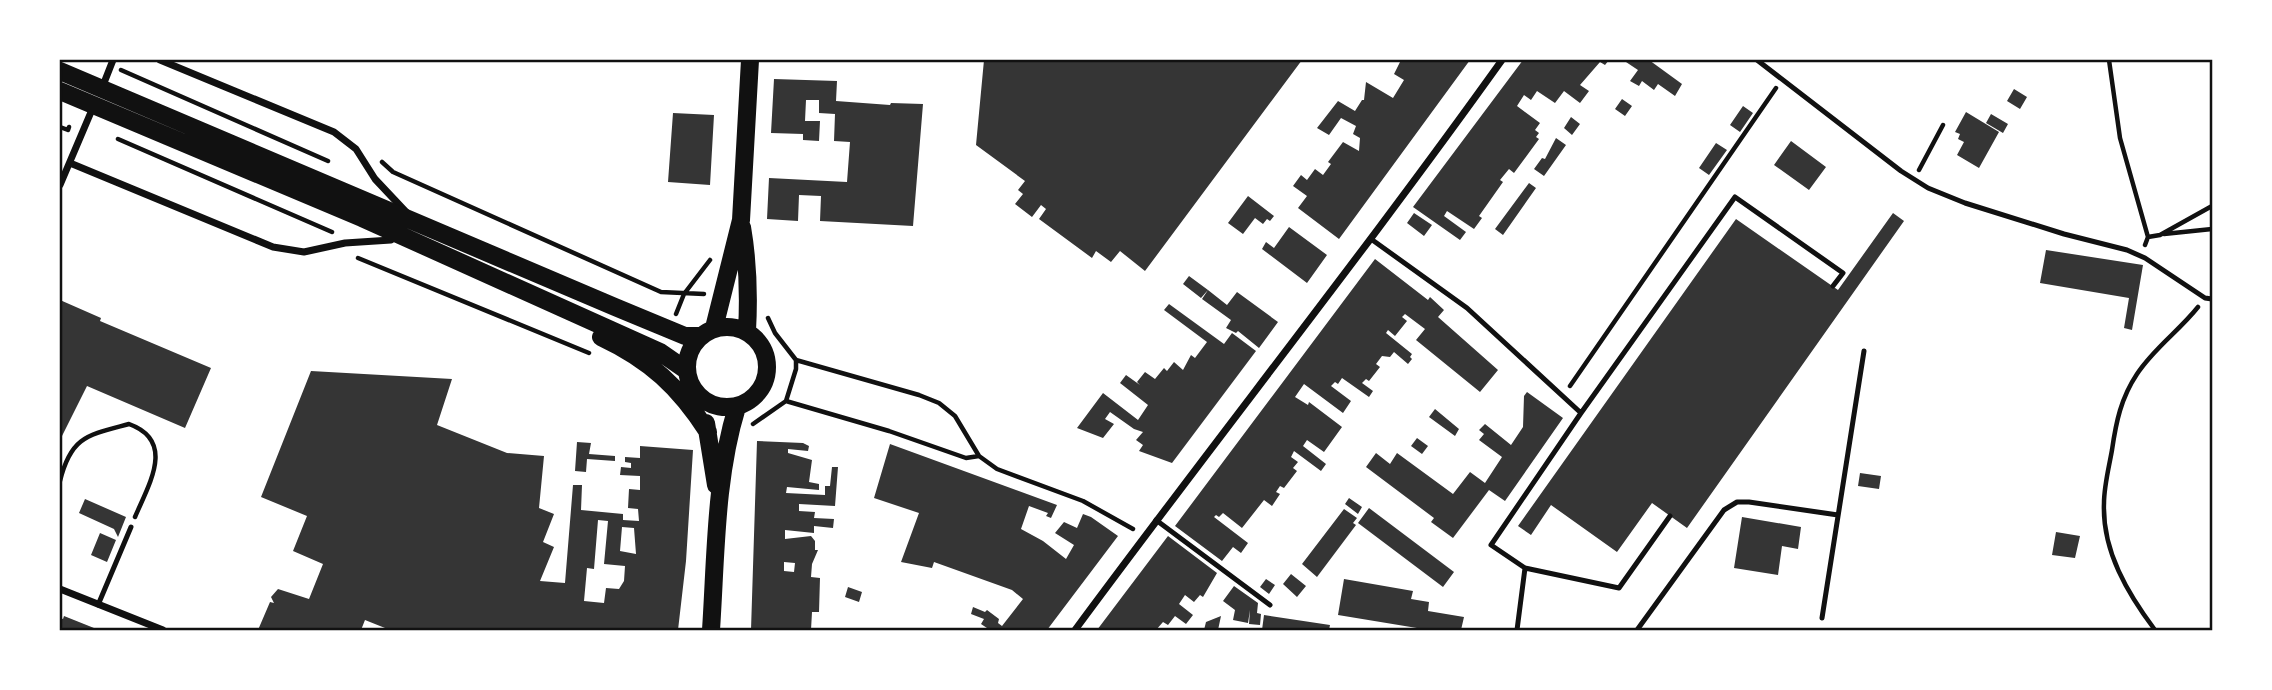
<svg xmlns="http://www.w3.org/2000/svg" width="2272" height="690" viewBox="0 0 2272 690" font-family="'Archivo Narrow',sans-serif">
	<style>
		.building { fill: #353535; fill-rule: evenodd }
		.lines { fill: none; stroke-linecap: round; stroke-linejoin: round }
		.path { stroke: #111; stroke-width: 4.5 }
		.service { stroke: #111; stroke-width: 5 }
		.minor { stroke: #111; stroke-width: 7 }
		.primary { stroke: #111; stroke-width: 18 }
		.neatline { fill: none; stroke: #111; stroke-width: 2.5 }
	</style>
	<rect width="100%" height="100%" fill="#fff"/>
	<!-- building -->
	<path class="building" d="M984 60H1302L1145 271 1120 251 1111 262 1096 251 1092 258 1039 219 1046 209 1041 205 1032 217 1015 204 1023 194 1018 190 1025 181 976 145Z
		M1396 60H1470L1339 239 1298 208 1307 196 1293 186 1301 175 1307 180 1315 169 1323 175 1331 164 1328 162 1343 142 1359 151 1360 138 1353 134 1356 126 1341 118 1329 135 1317 128 1338 101 1355 111 1362 100H1364L1366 82 1393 98 1404 80 1394 74 1400 62Z
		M1523 60H1609L1605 65 1600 62 1580 85 1589 91 1580 103 1564 91 1555 103 1537 91 1531 100 1524 95 1517 106 1540 123 1535 130 1539 133 1536 137 1539 139 1514 173 1509 169 1500 180 1503 182 1479 216 1482 218 1474 229 1447 211 1444 216 1466 232 1460 240 1413 207Z
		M1623 60H1649L1682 84 1675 96 1658 84 1654 90 1642 81 1639 86 1630 81 1638 70Z
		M774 79 837 81 836 101 890 105 891 103 923 104 913 226 820 221 821 196 799 195 798 221 767 219 769 178 847 182 850 142 834 141 835 114 819 113V100H806L805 121H820L819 141 803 140V134L771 133Z
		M2014 89 2027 97 2020 109 2007 101Z
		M1622 99 1632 106 1625 116 1615 109Z
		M1743 106 1753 113 1740 132 1730 125Z
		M1966 112 1999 132 1979 168 1957 155 1964 142 1958 139 1960 134 1955 132Z
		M673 113 714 115 710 185 668 182Z
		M1991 114 2008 124 2003 133 1986 123Z
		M1571 117 1580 124 1572 135 1564 128Z
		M1556 138 1566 145 1544 176 1534 169 1542 158 1545 159Z
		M1791 141 1826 167 1809 190 1774 165Z
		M1716 143 1727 150 1709 175 1699 168Z
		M1529 183 1536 188 1503 235 1495 229Z
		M1248 196 1274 216 1270 221 1267 219 1263 224 1255 218 1243 234 1228 223Z
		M1414 213 1432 225 1424 236 1407 223Z
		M1893 213 1904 221 1687 528 1652 503 1617 552 1551 505 1531 535 1518 526 1736 219 1838 290Z
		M1289 227 1327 255 1307 283 1262 249 1266 242 1274 248Z
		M2046 250 2143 265 2132 330 2124 328 2129 298 2040 283Z
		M1375 259 1428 300 1430 297 1444 310 1438 317 1498 370 1480 392 1416 340 1425 329 1405 314 1402 317 1407 321 1395 336 1388 330 1386 333 1412 354 1410 357 1412 359 1408 364 1394 352 1390 357 1382 356 1376 364 1380 367 1369 381 1366 379 1362 383 1373 391 1369 397 1342 378 1338 384 1335 382 1331 386 1351 401 1343 413 1304 384 1295 397 1308 405 1309 402 1342 427 1324 452 1307 440 1303 446 1326 464 1321 471 1294 451 1291 457 1298 462 1293 468 1297 471 1284 488 1280 486 1276 492 1280 494 1272 506 1264 500 1242 528 1223 513 1219 517 1216 515 1214 517 1248 543 1241 553 1233 547 1222 561 1175 526Z
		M1189 276 1208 290 1201 298 1183 284Z
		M1208 290 1227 305 1237 292 1278 322 1259 348 1238 331 1236 333 1226 328 1231 320 1202 299Z
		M60 300 101 318 100 321 211 368 185 428 87 386 60 440Z
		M1169 304 1224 344 1232 333 1256 351 1172 463 1139 451 1143 445 1136 440 1143 432 1134 429 1110 412 1105 419 1114 424 1103 438 1077 428 1103 393 1138 420 1148 405 1120 383 1126 375 1140 385 1137 382 1145 372 1155 379 1164 368 1167 371 1174 362 1183 370 1191 355 1195 358 1207 342 1164 310Z
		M311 371 452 379 437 425 507 453 544 456 539 508 554 514 543 542 554 547 540 581 565 583 573 485H582L581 510 623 514V520L639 521 638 509 628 508 629 489 640 490V476L620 475 621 467 631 468V463L625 462V457L640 458V446L693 450 686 561 678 630H390L365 620 361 630H258L270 602 274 603 271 597 278 589 309 599 323 564 293 551 307 516 261 497ZM598 520 608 521 604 564 625 566 624 581 619 589 606 588 604 603 584 601 587 568 594 569ZM622 527 634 528 636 554 620 551Z
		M1527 392 1563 418 1505 501 1489 490 1453 538 1431 522 1434 518 1366 467 1376 453 1390 464 1397 453 1453 494 1470 472 1485 483 1502 457 1479 440 1484 434 1479 430 1485 424 1511 445 1523 427 1524 396Z
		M1435 409 1459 429 1455 436 1429 417Z
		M1417 438 1428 446 1422 454 1411 446Z
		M757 441 803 443 809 446 808 451 788 449V453L812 460 809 482 819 484V490L787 487 786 493 825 495V486H830L832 467H838L835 506 799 504V511L815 512 814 518 834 519 833 528 814 526V533L785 530V539L811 536 815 541V550H818L812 564 811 577 820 578 819 612H812L811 630H751ZM784 562 795 563 794 572 784 571Z
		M577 442 591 443 589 454 615 456V461L587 459 586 472 575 471Z
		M890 444 1057 505 1051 518 1046 516 1048 513 1029 506 1021 529 1043 541 1066 559 1074 545 1055 533 1064 522 1077 528 1083 514 1091 517 1118 536 1047 630H990L981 624 984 619 971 614 973 607 985 612 987 610 999 619 998 623 1002 626 1023 599 1012 590 934 562 932 568 901 562 919 513 874 498Z
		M1860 473 1881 476 1879 489 1858 486Z
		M1349 498 1362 507 1358 514 1345 504Z
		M85 499 126 517 118 537 114 529 79 513Z
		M1369 508 1454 572 1443 587 1358 523Z
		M1344 509 1357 518 1353 523 1356 525 1317 577 1302 564Z
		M1742 517 1801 527 1798 549 1782 546 1778 575 1734 568Z
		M2056 532 2080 536 2075 558 2052 555Z
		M100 533 116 540 107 562 91 555Z
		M1168 536 1217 573 1203 597 1200 595 1194 602 1185 595 1179 604 1193 615 1186 624 1175 616 1168 625 1163 622 1156 630H1097Z
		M1291 574 1306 586 1297 597 1283 584Z
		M1266 579 1275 585 1269 594 1260 587Z
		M1344 579 1413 591 1411 599 1429 602 1428 611 1464 617 1461 630H1429L1338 615Z
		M1234 586 1258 603 1257 613 1261 614 1260 625 1249 624 1250 610 1248 623 1233 620 1235 610 1223 601Z
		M848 587 862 592 859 602 845 597Z
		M1264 615 1330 625 1329 630H1262Z
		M64 616 99 630H60V618L63 619Z
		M1221 616 1218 630H1204L1206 622Z"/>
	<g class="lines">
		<!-- path -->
		<path class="path" d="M2109 60 2120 138 2148 237 2145 245
			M121 70 328 161
			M60 127 68 130 69 127
			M118 139 332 232
			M382 162 393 172 661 292 704 294
			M1919 170 1943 125
			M2164 234 2212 229
			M2148 237 2160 235 2212 206
			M358 258 589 353
			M676 314 684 294 710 260
			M768 318 775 333 796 360 919 395 939 403 955 416 979 456 997 469 1083 501 1133 529
			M1570 386 1776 88
			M786 401 889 431 966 458 979 456
			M753 424 786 401 796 369V360
			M60 481C71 436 88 435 129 424 176 441 149 484 135 517
			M2155 630C2128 594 2102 551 2104 503 2104 486 2109 467 2112 450 2116 422 2121 398 2137 374 2154 348 2179 331 2198 307"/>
		<!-- service -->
		<path class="service" d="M1757 60 1901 171 1928 188 1965 203 2064 234 2127 250 2145 258 2205 298 2212 299
			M1371 239 1467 308 1581 413
			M1670 516 1619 588 1525 568 1491 545 1581 413 1735 197 1843 273 1833 286
			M1156 520 1270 605
			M98 605 131 527
			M1822 618 1864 351
			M1517 630 1525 568
			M1637 630 1724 510 1737 502H1749L1838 515"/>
		<!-- minor -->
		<path class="minor" d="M160 60 334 132 356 149 375 179 407 213
			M102 88 113 60
			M70 163 273 247 304 252 345 243 391 240 396 236
			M60 185 94 105
			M60 589 163 630
			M1075 630C1216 439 1364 253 1502 60"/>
		<!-- primary -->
		<path class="primary" d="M60 71 615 307 685 336H700
			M60 91 362 218 660 352 686 370
			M742 227C748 262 749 295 747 331
			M687 367a40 40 0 1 1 80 0a40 40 0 1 1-80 0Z
			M714 328 741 220 750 60
			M601 337C650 360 679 387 708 432
			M706 423 716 485
			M711 630C716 556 715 478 737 407"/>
	</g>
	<!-- border -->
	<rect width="2272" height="690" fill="none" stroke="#ffffff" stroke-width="122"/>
	<rect x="61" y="61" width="2150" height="568" class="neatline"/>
</svg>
